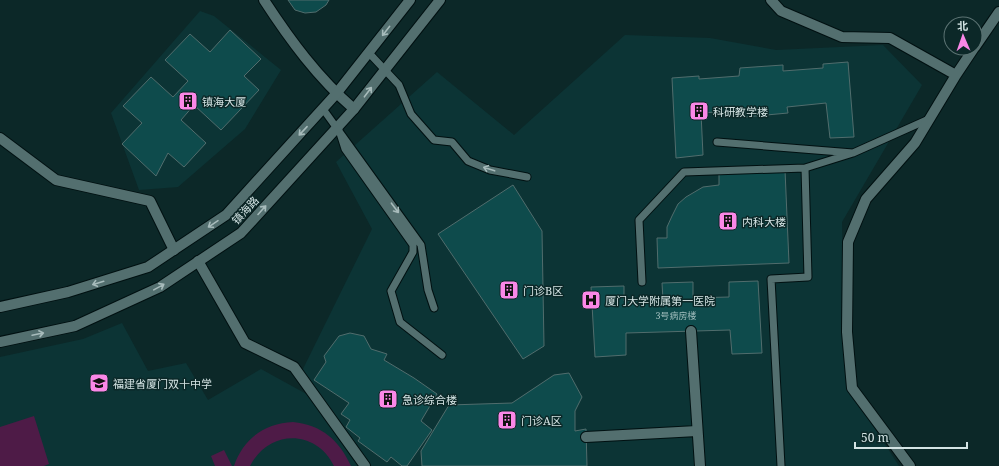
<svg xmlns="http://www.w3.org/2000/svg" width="999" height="466" viewBox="0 0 999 466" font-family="'Noto Serif','Noto Sans SC',serif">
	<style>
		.built { fill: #0c3435 }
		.green { fill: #4e1b47 }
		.building { fill: #0e4b4c; stroke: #516d6d }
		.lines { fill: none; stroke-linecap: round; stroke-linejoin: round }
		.lane-casing { stroke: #001011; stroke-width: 9 }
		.street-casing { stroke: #001011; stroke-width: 12 }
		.secondary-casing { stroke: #001011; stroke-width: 12 }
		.lane { stroke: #536f6f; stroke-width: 7 }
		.street { stroke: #536f6f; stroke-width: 10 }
		.secondary { stroke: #536f6f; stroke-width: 10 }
		.oneway { stroke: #a7bbbb }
		.labels { text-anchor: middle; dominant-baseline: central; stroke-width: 3; stroke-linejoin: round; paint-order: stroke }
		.number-label { font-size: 9px; fill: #a2bebe }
		.poi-label { font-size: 11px; fill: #d4e4e4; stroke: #0c2828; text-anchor: start }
		.street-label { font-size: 11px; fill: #d4e4e4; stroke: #0c2828 }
	</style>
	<rect width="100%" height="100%" fill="#0c2828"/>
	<!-- built -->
	<path class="built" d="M200 11 214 16 281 70 245 129 178 187 139 190 111 113Z
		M625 35 710 38 776 50 883 45 922 85 842 222 846 384 899 466H371L302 371 372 229 336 162 437 72 514 135Z
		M122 323 148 371 186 363 208 400 261 369 310 396 358 466H0V357L83 339Z"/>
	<!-- green -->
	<path class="green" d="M34 416 49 464 44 466H0V427Z
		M293 422C322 425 339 440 351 466H334C316 429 269 429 250 466H234C243 439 265 423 293 422Z
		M224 450 232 466H215L211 456Z"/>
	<!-- building -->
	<path class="building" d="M288 0H329L326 5 316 12 305 13 295 10Z
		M230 30 261 59 244 76 259 90 221 130 194 105 181 120 206 143 184 167 168 153 156 176 122 144 142 123 123 106 151 77 173 97 188 81 165 60 190 34 210 52Z
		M848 62 854 137 830 138 826 103 787 107 788 113 745 117V110L701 113 703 155 676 158 672 78 699 76V79L739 76 740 68 783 65V71L823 68V64Z
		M785 170 789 263 658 268 657 238H667V227L672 216 678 204 686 197 703 187 719 185V172Z
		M513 185 542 231 544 346 523 359 438 234Z
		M758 281 762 353 732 354 730 330 626 333V355L595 357 591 287 624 286V301L663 300 662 283 693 282V298L729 297V282Z
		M350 333 364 336 371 349 387 354 384 360 414 378 437 394 421 421 432 430 407 466H402L391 457 387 462 358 441 360 438 346 427 350 420 341 414 349 403 314 380 326 362 324 356 339 336Z
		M569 373 582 397 575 411V431L586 429 587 466H422L421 451 449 405 512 403 554 375Z"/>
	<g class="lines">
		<defs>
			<path id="lane" d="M369 53 399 85 411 114 434 140 452 142 468 161 490 170 527 177
				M323 109 421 245 428 290 434 308
				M338 127 345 149 413 245V252L391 291 400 322 442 355
				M717 142 853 153
				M805 168 853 153 929 119
				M642 282 639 220 684 172 805 168 808 277 771 279 781 466"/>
			<path id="street" d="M264 0C290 40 318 78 354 109
				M771 0 781 11 842 37 890 38 956 75 915 143 866 199 848 242 847 332 852 388 910 466
				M975 47 999 12
				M956 75 974 48
				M0 138 56 180 150 201 174 250
				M198 261 245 343 294 367 365 466
				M691 331 700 466
				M586 437 697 431"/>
			<path id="secondary" d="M0 307 68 292 148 267 226 215 336 94 410 0
				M0 342 75 326 160 287 241 233 354 109 440 0"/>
		</defs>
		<!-- lane casing -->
		<use href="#lane" class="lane-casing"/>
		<!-- street casing -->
		<use href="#street" class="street-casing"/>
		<!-- secondary casing -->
		<use href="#secondary" class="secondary-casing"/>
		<!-- lane -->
		<use href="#lane" class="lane"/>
		<!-- street -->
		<use href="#street" class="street"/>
		<!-- secondary -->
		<use href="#secondary" class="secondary"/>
	</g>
	<!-- one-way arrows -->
	<defs><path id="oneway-shaft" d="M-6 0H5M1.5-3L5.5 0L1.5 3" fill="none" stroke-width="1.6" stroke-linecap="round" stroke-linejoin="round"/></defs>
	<g class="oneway">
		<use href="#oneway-shaft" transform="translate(386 31) rotate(128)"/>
		<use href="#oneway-shaft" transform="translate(368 92) rotate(-53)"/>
		<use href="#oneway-shaft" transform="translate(303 131) rotate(133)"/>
		<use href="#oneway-shaft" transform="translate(489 169) rotate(-162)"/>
		<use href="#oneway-shaft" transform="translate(395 208) rotate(53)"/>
		<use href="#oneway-shaft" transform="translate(262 210) rotate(-48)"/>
		<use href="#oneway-shaft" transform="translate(213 224) rotate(146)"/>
		<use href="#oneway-shaft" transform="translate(98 283) rotate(163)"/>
		<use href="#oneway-shaft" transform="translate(159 287) rotate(-29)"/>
		<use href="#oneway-shaft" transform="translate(38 334) rotate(-12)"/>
	</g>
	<!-- icons -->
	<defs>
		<symbol id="building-square" viewBox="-11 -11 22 22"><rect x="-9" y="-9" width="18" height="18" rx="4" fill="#fa87e7" stroke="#0c2828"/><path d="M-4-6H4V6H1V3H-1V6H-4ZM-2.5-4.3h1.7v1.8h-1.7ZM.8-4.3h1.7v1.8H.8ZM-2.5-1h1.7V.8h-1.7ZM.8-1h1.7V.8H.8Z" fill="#111"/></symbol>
		<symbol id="hospital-square" viewBox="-11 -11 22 22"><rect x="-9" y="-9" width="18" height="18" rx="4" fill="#fa87e7" stroke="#0c2828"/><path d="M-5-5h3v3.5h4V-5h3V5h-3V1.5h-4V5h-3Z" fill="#111"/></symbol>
		<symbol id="school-square" viewBox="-11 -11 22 22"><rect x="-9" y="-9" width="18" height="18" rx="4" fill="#fa87e7" stroke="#0c2828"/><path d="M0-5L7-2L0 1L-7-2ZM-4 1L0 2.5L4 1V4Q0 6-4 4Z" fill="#111"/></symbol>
	</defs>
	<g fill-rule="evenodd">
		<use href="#building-square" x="177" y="90" width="22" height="22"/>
		<use href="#building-square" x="688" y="100" width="22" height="22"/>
		<use href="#building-square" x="717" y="210" width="22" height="22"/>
		<use href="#building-square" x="498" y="279" width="22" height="22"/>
		<use href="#hospital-square" x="580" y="289" width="22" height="22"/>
		<use href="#school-square" x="88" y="372" width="22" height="22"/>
		<use href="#building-square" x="377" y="388" width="22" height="22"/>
		<use href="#building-square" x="496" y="409" width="22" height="22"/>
	</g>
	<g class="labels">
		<!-- number labels -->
		<g class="number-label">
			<text x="676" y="315">3号病房楼</text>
		</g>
		<!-- poi labels -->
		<g class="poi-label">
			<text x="202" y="101">镇海大厦</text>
			<text x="713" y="111">科研教学楼</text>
			<text x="742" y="221">内科大楼</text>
			<text x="523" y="290">门诊B区</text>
			<text x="605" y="300">厦门大学附属第一医院</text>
			<text x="113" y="383">福建省厦门双十中学</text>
			<text x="402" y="399">急诊综合楼</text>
			<text x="521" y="420">门诊A区</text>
		</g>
		<!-- street labels -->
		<g class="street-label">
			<text transform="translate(245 210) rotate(-47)">镇海路</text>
		</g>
	</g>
	<!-- north arrow -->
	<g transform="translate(963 36) rotate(358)"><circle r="19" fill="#0c2828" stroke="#5c7373"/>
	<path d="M0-3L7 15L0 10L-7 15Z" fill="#fa87e7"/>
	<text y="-6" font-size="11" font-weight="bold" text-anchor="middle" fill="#d4e4e4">北</text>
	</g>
	<!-- scale -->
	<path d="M855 442v6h112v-6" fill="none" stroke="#d4e4e4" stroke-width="2"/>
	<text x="861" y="442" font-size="12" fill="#d4e4e4" stroke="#0c2828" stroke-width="3" paint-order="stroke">50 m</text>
</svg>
